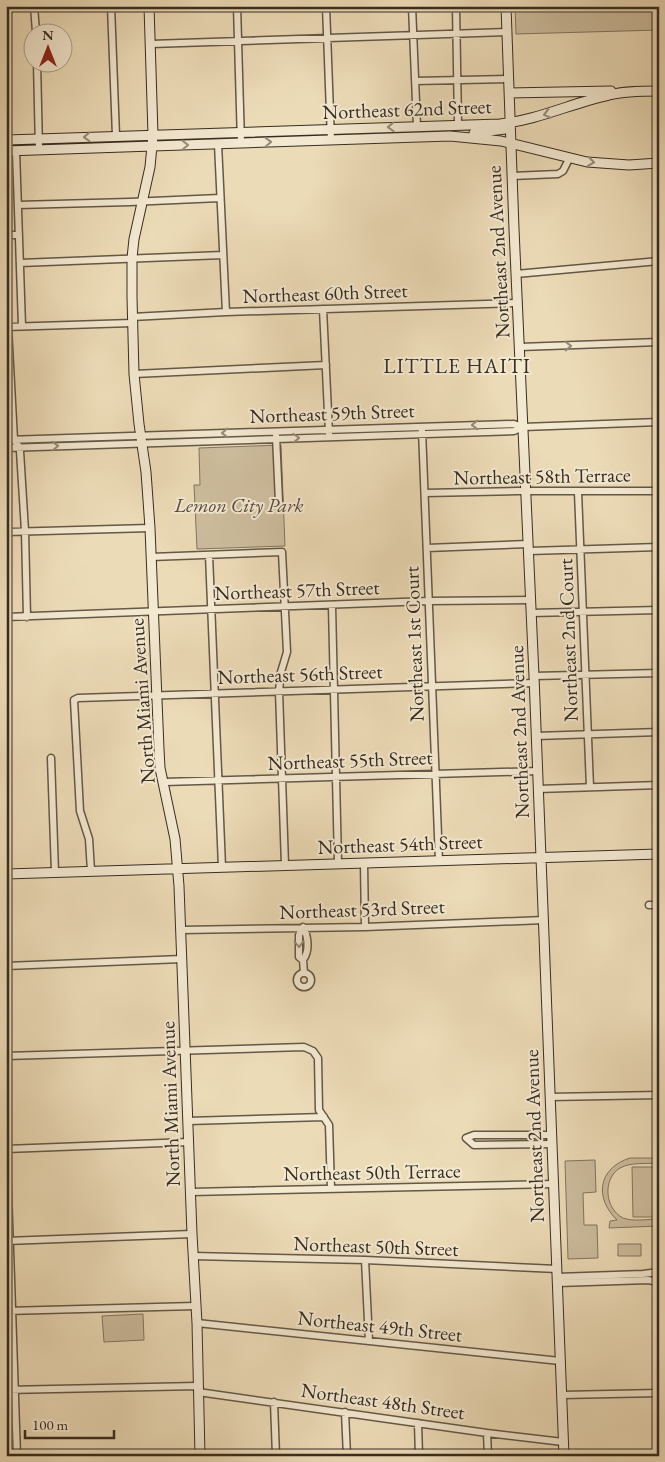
<svg xmlns="http://www.w3.org/2000/svg" width="665" height="1462" viewBox="0 0 665 1462" font-family="'EB Garamond',serif">
	<style>
		.green { fill: #cdbd9e; stroke: #827560 }
		.lines { fill: none; stroke-linecap: round; stroke-linejoin: round }
		.minor-casing { stroke: #645847; stroke-width: 9 }
		.secondary-casing { stroke: #372d22; stroke-width: 11 }
		.minor { stroke: #f3e8d0; stroke-width: 6 }
		.secondary { stroke: #f3e8d0; stroke-width: 9 }
		.oneway { stroke: #958a79 }
		.labels { text-anchor: middle; dominant-baseline: central; stroke-width: 4; stroke-linejoin: round; paint-order: stroke }
		.street-label { font-size: 20px; fill: #372d22; stroke: #f3e8d0 }
		.park-label { font-size: 20px; font-style: italic; fill: #554a3b; stroke: #f3e8d0 }
		.neighbourhood-label { font-size: 21px; letter-spacing: 1px; fill: #372d22; stroke: #f3e8d0 }
	</style>
	<rect width="100%" height="100%" fill="#ecdbb7"/>
	<filter id="stains"><feTurbulence type="fractalNoise" baseFrequency=".004" numOctaves="4"/><feColorMatrix values="0 0 0 0 .2 0 0 0 0 .09 0 0 0 0 .02 0 0 0 .5 -.17"/></filter>
	<radialGradient id="worn" r=".72"><stop offset=".6" stop-color="#630" stop-opacity="0"/><stop offset="1" stop-color="#630" stop-opacity=".3"/></radialGradient>
	<!-- green -->
	<path class="green" d="M515 6H659V30L516 34Z
		M281 445 285 546 197 549 194 485H200L199 448Z
		M630 1158H659V1163C646 1164 631 1162 620 1168 602 1179 605 1209 623 1218 634 1222 648 1219 659 1219V1226L609 1228 610 1221 617 1220C594 1198 598 1168 630 1158Z
		M595 1160 596 1192 583 1193 584 1225H597L598 1258 568 1259 565 1161Z
		M632 1167H659V1217H633Z
		M618 1244H641V1256H618Z
		M143 1314 144 1340 104 1342 102 1316Z"/>
	<g class="lines">
		<defs>
			<path id="minor" d="M34 6 36 32
				M111 6 116 136
				M237 6 241 143
				M326 6 331 140
				M412 6 417 126
				M456 6 458 125
				M151 44 507 32
				M37 62 39 150
				M415 81 508 79
				M218 144 226 312
				M16 151 22 326
				M512 176 558 174 563 171 569 159
				M18 205 130 202 220 198
				M6 235H19
				M20 263 223 255
				M516 274 659 261
				M323 309 329 433
				M132 317 226 312 518 303
				M6 327 132 323
				M8 327 14 440 20 448V451L25 531 27 617
				M520 347 659 342
				M134 374 326 365
				M422 430 439 861
				M276 436 279 502
				M6 440 514 424 523 427
				M6 448 514 431 523 427 659 422
				M578 492 590 787
				M425 493 517 491H659
				M6 532 150 528
				M427 548 528 544
				M529 551 659 547
				M209 555 222 867
				M151 557 282 552 287 652 281 672 279 691 285 865
				M332 606 338 863
				M531 613 659 610
				M6 617 428 601 531 600
				M534 676 659 673
				M536 736 659 732
				M51 758 55 872
				M164 782 538 771
				M538 789 659 785
				M364 863 365 927
				M91 871 89 839 80 811 74 700 78 698 534 683
				M649 905H659
				M181 930 365 927 544 920
				M659 935V975
				M303 960C310 951 308 936 303 927L299 935V957L303 960 304 973
				M6 966 182 959
				M297 980a7 7 0 1 1 14 0a7 7 0 1 1-14 0Z
				M6 1056 304 1047 313 1051 318 1058 319 1110 329 1125 331 1189
				M550 1097 659 1095
				M188 1121 324 1117
				M6 1132 17 1456
				M552 1135H474L466 1138 474 1145 552 1144
				M6 1149 189 1142
				M191 1192 554 1184
				M6 1241 192 1234
				M193 1256 365 1260 557 1269
				M365 1260 369 1341
				M557 1277 643 1274 659 1272
				M558 1283 648 1280 659 1282
				M6 1311 195 1306
				M197 1323 560 1361
				M6 1390 198 1386
				M198 1392 487 1433 563 1442
				M562 1395 659 1393
				M274 1402 276 1456
				M345 1412 347 1456
				M418 1423 419 1456
				M487 1433 488 1456"/>
			<path id="secondary" d="M149 6 153 135 150 167 134 239 132 258V297L134 374 139 424 146 472 150 528 159 749 160 768 175 839 179 886 192 1234 197 1323 200 1456
				M506 6 514 229 534 676 564 1456
				M509 93 611 91
				M474 133 505 129 509 123
				M6 140 500 124C538 120 572 103 609 95 625 91 642 91 659 91
				M6 151 450 136 501 141 587 162 629 165 659 163
				M6 874 659 854"/>
		</defs>
		<!-- minor casing -->
		<use href="#minor" class="minor-casing"/>
		<!-- secondary casing -->
		<use href="#secondary" class="secondary-casing"/>
		<!-- minor -->
		<use href="#minor" class="minor"/>
		<!-- secondary -->
		<use href="#secondary" class="secondary"/>
	</g>
	<!-- one-way arrows -->
	<defs><path id="oneway-chevron" d="M-2-3.5L2.5 0L-2 3.5" fill="none" stroke-width="1.6" stroke-linecap="round" stroke-linejoin="round" transform="scale(1.25)"/></defs>
	<g class="oneway">
		<use href="#oneway-chevron" transform="translate(547 114) rotate(165)"/>
		<use href="#oneway-chevron" transform="translate(391 127) rotate(178)"/>
		<use href="#oneway-chevron" transform="translate(87 137) rotate(178)"/>
		<use href="#oneway-chevron" transform="translate(268 142) rotate(-2)"/>
		<use href="#oneway-chevron" transform="translate(185 145) rotate(-1)"/>
		<use href="#oneway-chevron" transform="translate(591 162) rotate(8)"/>
		<use href="#oneway-chevron" transform="translate(568 346) rotate(-2)"/>
		<use href="#oneway-chevron" transform="translate(475 425) rotate(178)"/>
		<use href="#oneway-chevron" transform="translate(225 433) rotate(178)"/>
		<use href="#oneway-chevron" transform="translate(296 438) rotate(-2)"/>
		<use href="#oneway-chevron" transform="translate(55 446) rotate(-2)"/>
		<use href="#oneway-chevron" transform="translate(299 944) rotate(88)"/>
	</g>
	<g class="labels">
		<!-- street labels -->
		<g class="street-label">
			<text transform="translate(407 109) rotate(-2)">Northeast 62nd Street</text>
			<text transform="translate(498 252) rotate(-93)">Northeast 2nd Avenue</text>
			<text transform="translate(325 293) rotate(-2)">Northeast 60th Street</text>
			<text transform="translate(332 413) rotate(-2)">Northeast 59th Street</text>
			<text transform="translate(542 476) rotate(-1)">Northeast 58th Terrace</text>
			<text transform="translate(297 590) rotate(-2)">Northeast 57th Street</text>
			<text transform="translate(568 640) rotate(-92)">Northeast 2nd Court</text>
			<text transform="translate(414 644) rotate(-92)">Northeast 1st Court</text>
			<text transform="translate(300 674) rotate(-2)">Northeast 56th Street</text>
			<text transform="translate(142 701) rotate(-94)">North Miami Avenue</text>
			<text transform="translate(519 732) rotate(-92)">Northeast 2nd Avenue</text>
			<text transform="translate(350 760) rotate(-2)">Northeast 55th Street</text>
			<text transform="translate(400 844) rotate(-2)">Northeast 54th Street</text>
			<text transform="translate(362 909) rotate(-2)">Northeast 53rd Street</text>
			<text transform="translate(170 1104) rotate(-92)">North Miami Avenue</text>
			<text transform="translate(534 1136) rotate(-92)">Northeast 2nd Avenue</text>
			<text transform="translate(372 1172) rotate(-1)">Northeast 50th Terrace</text>
			<text transform="translate(376 1246) rotate(2)">Northeast 50th Street</text>
			<text transform="translate(380 1326) rotate(6)">Northeast 49th Street</text>
			<text transform="translate(383 1401) rotate(8)">Northeast 48th Street</text>
		</g>
		<!-- park labels -->
		<g class="park-label">
			<text x="239" y="505">Lemon City Park</text>
		</g>
		<!-- neighbourhood labels -->
		<g class="neighbourhood-label">
			<text x="457" y="365">LITTLE HAITI</text>
		</g>
	</g>
	<!-- margin -->
	<rect width="665" height="1462" fill="none" stroke="#ecdbb7" stroke-width="25"/>
	<rect x="8" y="8" width="650" height="1447" fill="none" stroke="#372d22" stroke-width="2.5"/>
	<rect x="12" y="12" width="640" height="1437" fill="none" stroke="#372d22"/>
	<!-- north arrow -->
	<g transform="translate(48 48)"><circle r="24" fill="#f3e8d0" stroke="#a89d8a"/>
	<path d="M0-4L9 19L0 12L-9 19Z" fill="#8f2418"/>
	<text y="-8" font-size="14" font-weight="bold" text-anchor="middle" fill="#372d22">N</text>
	</g>
	<!-- scale -->
	<path d="M25 1430v8h89v-8" fill="none" stroke="#372d22" stroke-width="2.5"/>
	<text x="32" y="1430" font-size="15" fill="#372d22" stroke="#f3e8d0" stroke-width="4" paint-order="stroke">100 m</text>
	<rect width="100%" height="100%" filter="url(#stains)"/>
	<rect width="100%" height="100%" fill="url(#worn)"/>
</svg>
